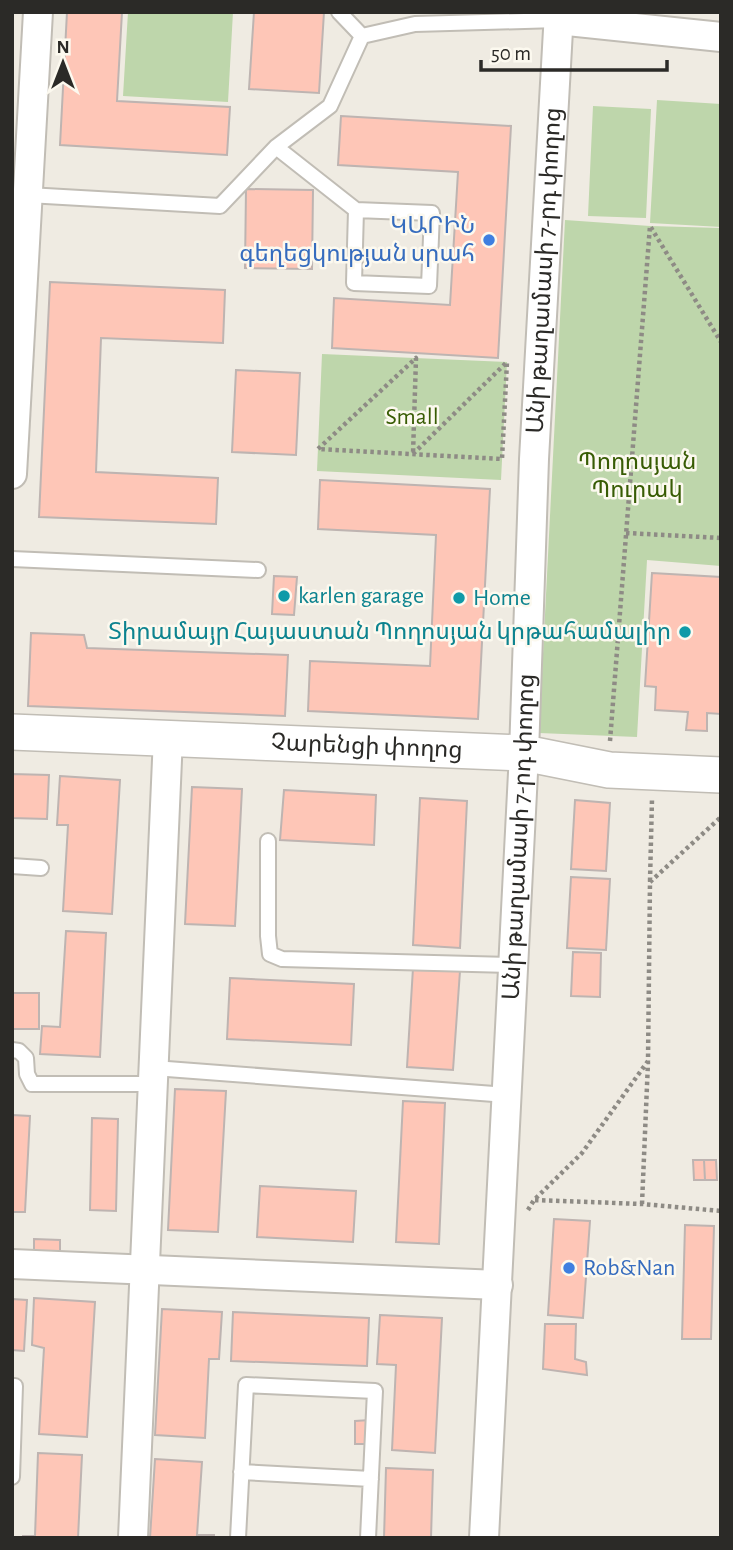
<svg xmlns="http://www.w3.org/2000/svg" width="733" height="1550" viewBox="0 0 733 1550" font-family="'Alegreya Sans','Noto Sans Armenian',sans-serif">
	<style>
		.green { fill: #bed6ab }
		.building { fill: #fec6b7; stroke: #beb4b1; stroke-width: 2 }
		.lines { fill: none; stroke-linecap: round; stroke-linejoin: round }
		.service-casing { stroke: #c1bdb5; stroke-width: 18 }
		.minor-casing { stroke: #c1bdb5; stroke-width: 32 }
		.tertiary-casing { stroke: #c1bdb5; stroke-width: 38 }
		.path { stroke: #8e8b85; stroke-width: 4.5; stroke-dasharray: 3.5 3.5; stroke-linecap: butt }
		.service { stroke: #fff; stroke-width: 14 }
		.minor { stroke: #fff; stroke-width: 28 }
		.tertiary { stroke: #fff; stroke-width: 35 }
		.shop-dot { fill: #3f7fe0; stroke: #fcf9ef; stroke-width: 2.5 }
		.culture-dot { fill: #0f9aa8; stroke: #fcf9ef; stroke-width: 2.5 }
		.labels { text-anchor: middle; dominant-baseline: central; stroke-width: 5; stroke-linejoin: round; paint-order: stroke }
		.shop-label { font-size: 24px; fill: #366cbe; stroke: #fcf9ef; text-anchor: end }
		.street-label { font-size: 24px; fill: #2b2a27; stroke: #fcf9ef }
		.park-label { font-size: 24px; fill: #385c04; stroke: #fcf9ef }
		.culture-label { font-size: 24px; fill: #0d838f; stroke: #fcf9ef; text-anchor: start }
	</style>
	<rect width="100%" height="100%" fill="#efebe2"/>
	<!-- green -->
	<path class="green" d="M128 12H233L228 102 123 96Z
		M657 100 721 104V227L650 223Z
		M593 106 651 109 646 218 588 216Z
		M565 220 650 226 721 228V566L647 560 637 737 539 733Z
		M322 354 507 362 501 480 317 471Z"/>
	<!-- building -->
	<path class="building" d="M67 12H122L117 101 230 107 227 155 60 145Z
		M254 12H324L319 93 249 89Z
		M341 116 511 126 498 358 332 348 334 298 450 305 458 172 338 165Z
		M246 189 313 190 312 269 245 268Z
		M50 282 225 290 223 343 101 338 96 472 218 478 216 524 39 517Z
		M236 370 300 373 296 455 232 452Z
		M320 480 490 489 478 719 308 711 310 661 430 666 436 535 318 529Z
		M320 480 490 489 478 719 308 711 310 661 430 666 436 535 318 529Z
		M652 573 721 577V714L707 713V731L686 730 688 712 655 710 656 687 645 686Z
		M274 576 297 577 294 615 272 614Z
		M31 633 84 635 87 648 288 655 285 716 28 706Z
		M12 774 49 775 47 819 12 818Z
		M60 776 120 780 112 914 63 911 68 825H57Z
		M192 787 242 789 235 926 185 924Z
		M284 790 376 795 374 845 280 840Z
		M420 798 467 801 460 948 413 945Z
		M575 800 610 803 606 871 571 869Z
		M571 877 610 879 606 950 567 948Z
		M66 931 106 933 100 1057 40 1054 42 1026 60 1027Z
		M573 952 601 953 600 997 571 996Z
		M413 968 460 971 453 1070 407 1067Z
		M230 978 354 984 351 1045 227 1039Z
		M12 993H39V1029H13Z
		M175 1089 226 1091 218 1232 168 1230Z
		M403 1101 445 1103 439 1244 396 1242Z
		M12 1115 30 1116 25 1212H12Z
		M92 1118 118 1119 116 1211 90 1210Z
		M693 1160H704L705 1180H694Z
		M704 1160H716L717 1180H705Z
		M260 1186 356 1191 353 1242 257 1237Z
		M554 1219 590 1221 583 1318 548 1315Z
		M685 1225 714 1226 711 1339H682Z
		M34 1239 60 1240V1258L34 1256Z
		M34 1298 95 1302 87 1437 39 1434 44 1348 32 1345Z
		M12 1299 27 1300 24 1351 12 1350Z
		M162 1309 222 1312 219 1359H209L205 1438 155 1435Z
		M233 1312 369 1318 367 1366 231 1361Z
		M380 1315 442 1318 435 1453 392 1450 396 1365 377 1364Z
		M545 1324H576L575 1359 586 1362 587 1375 543 1369Z
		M370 1420V1444H355V1421Z
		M38 1453 82 1455 78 1538H23V1536H35Z
		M155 1459 202 1462 197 1535H214V1538H150Z
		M386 1468 433 1470 431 1538H384Z"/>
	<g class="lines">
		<defs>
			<path id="service" d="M339 12 362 36
				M276 147 356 210 432 213 429 286 354 283 356 210
				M28 195 220 206 276 147 330 106 362 36 415 24 558 20
				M12 559 258 570
				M268 841V936L270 954 282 959 514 965
				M12 866 41 868
				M12 1050 19 1051 26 1058 27 1074 32 1084H153
				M154 1068 507 1095
				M12 1386H15L12 1477
				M241 1472 371 1479
				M238 1538 246 1385 375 1391 368 1538"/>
			<g id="minor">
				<path d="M558 20 721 37"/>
				<path d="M12 474 38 12"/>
				<path d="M12 1264 498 1285"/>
				<path d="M133 1538 168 737"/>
				<path id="s1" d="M484 1538 524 753 534 459 559 12"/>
			</g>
			<g id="tertiary">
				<path id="s2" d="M12 732 524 753 609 770 721 775"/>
			</g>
		</defs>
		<!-- service casing -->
		<use href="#service" class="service-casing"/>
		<!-- minor casing -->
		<use href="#minor" class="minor-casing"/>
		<!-- tertiary casing -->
		<use href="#tertiary" class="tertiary-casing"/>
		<!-- path -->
		<path class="path" d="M413 454 507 362 502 459 318 449 416 358 413 454
			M626 533 721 538
			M610 741 650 226 721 342
			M650 881 652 799
			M535 1200 642 1204 721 1211
			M642 1204 648 1062
			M528 1210 534 1200 582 1153 648 1061 650 882 721 817"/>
		<!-- service -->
		<use href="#service" class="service"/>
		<!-- minor -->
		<use href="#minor" class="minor"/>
		<!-- tertiary -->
		<use href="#tertiary" class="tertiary"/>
	</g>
	<!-- markers -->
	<g class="shop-dot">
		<circle cx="489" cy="240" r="7"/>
		<circle cx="569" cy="1268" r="7"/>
	</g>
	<g class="culture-dot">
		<circle cx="284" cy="596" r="7"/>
		<circle cx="459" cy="598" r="7"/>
		<circle cx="685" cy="632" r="7"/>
	</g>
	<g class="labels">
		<!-- shop labels -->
		<g class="shop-label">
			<text x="475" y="226">ԿԱՐԻՆ<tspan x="475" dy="28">գեղեցկության սրահ</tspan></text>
			<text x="583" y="1268" text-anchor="start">Rob&amp;Nan</text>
		</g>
		<!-- street labels -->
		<g class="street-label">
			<text stroke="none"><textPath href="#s1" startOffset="1269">Անի թաղամասի 7-րդ փողոց</textPath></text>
			<text stroke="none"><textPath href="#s2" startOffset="355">Չարենցի փողոց</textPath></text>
			<text stroke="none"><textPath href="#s1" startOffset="702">Անի թաղամասի 7-րդ փողոց</textPath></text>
		</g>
		<!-- park labels -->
		<g class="park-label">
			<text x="412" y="417">Small</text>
			<text x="637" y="462">Պողոսյան<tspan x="637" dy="28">Պուրակ</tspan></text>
		</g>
		<!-- culture labels -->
		<g class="culture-label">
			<text x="298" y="596">karlen garage</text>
			<text x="473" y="598">Home</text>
			<text x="671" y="632" text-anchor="end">Տիրամայր Հայաստան Պողոսյան կրթահամալիր</text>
		</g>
	</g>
	<!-- border -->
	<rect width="733" height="1550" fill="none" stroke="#2b2a27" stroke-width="28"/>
	<!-- north arrow -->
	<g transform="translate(63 63)" stroke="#fcf9ef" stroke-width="5" paint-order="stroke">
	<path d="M0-5L12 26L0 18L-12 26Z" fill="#2b2a27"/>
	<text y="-10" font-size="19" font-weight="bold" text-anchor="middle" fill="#2b2a27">N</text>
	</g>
	<!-- scale -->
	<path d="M481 60v10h186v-10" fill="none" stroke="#2b2a27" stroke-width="3.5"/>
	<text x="491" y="60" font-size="21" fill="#2b2a27" stroke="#fcf9ef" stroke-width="5" paint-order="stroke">50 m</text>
</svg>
